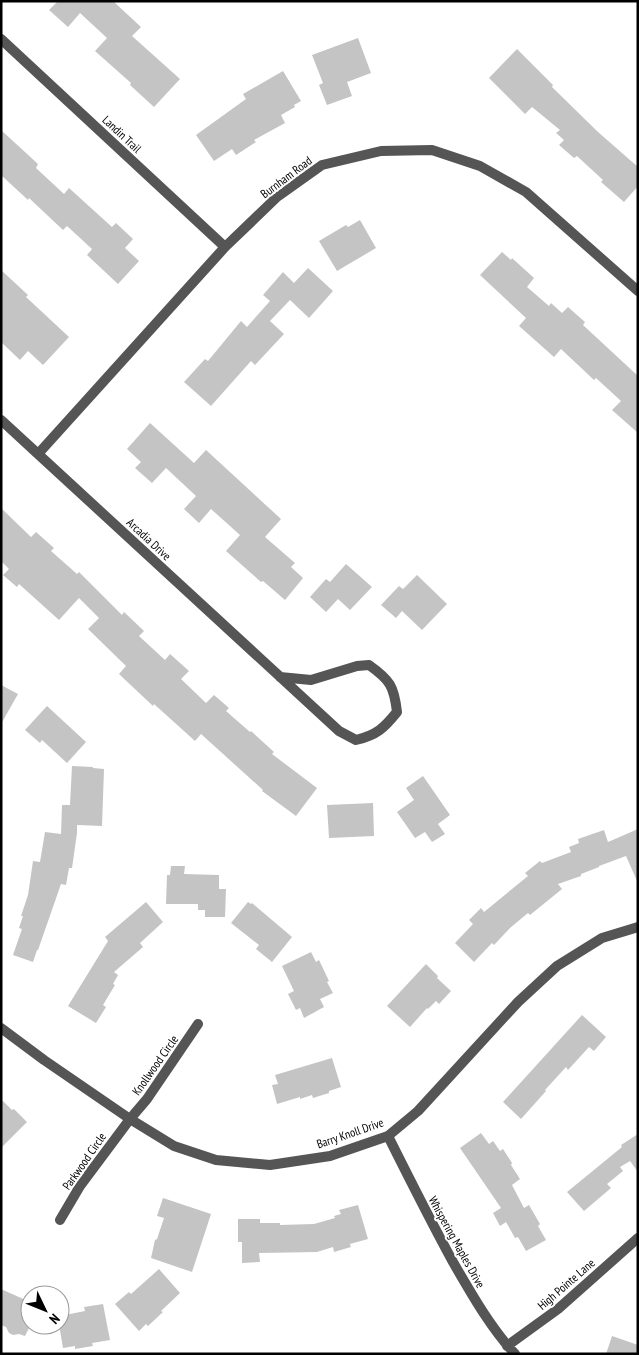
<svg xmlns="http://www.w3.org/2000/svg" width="639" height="1355" viewBox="0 0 639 1355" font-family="'PT Sans Narrow',sans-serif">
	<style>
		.building { fill: #c4c4c4 }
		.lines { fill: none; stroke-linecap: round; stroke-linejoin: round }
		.street { stroke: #555; stroke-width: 10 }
		.labels { text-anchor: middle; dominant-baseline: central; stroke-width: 4; stroke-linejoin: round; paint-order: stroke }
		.street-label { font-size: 12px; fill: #000; stroke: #fff }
	</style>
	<rect width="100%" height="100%" fill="#fff"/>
	<!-- building -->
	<path class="building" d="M58 1H113L141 27 132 36 180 79 154 107 130 85 131 83 95 51 107 38 80 13 68 27 49 10Z
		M358 38 371 73 347 82 352 96 327 105 319 85 323 83 312 55Z
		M517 49 553 85 552 87 598 132 638 167V186L624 202 601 182 603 180 577 156 574 158 559 145 564 140 556 133 560 130 532 107 525 114 489 78Z
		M283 71 301 101 294 105 295 107 281 115 285 123 254 140 256 142 236 155 232 149 214 161 196 135 246 99 243 94Z
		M1 130 38 164 36 168 64 194 69 188 112 227 116 223 133 239 125 248 139 261 118 284 87 255 92 249 67 226 63 230 29 198 28 200 1 175Z
		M360 220 376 248 337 271 319 241 346 225 348 227Z
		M502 252 511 260 512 258 534 278 527 287 549 306 551 303 562 313 568 307 585 322 583 325 638 376V433L612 410 621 401 596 378 594 380 561 349 554 357 519 326 526 318 480 275Z
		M308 268 333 291 309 318 290 300 270 321 284 334 255 365 251 361 211 406 184 382 205 359 208 361 241 321 247 327 270 301 263 295 283 272 294 283Z
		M1 270 28 295 26 297 69 337 43 365 28 351 20 360 1 342Z
		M150 423 194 463 206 450 281 519 265 537 295 563 291 567 303 578 285 600 263 581 261 582 226 551 240 535 211 509 199 523 184 509 196 496 166 468 152 483 135 468 141 462 127 449Z
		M1 508 31 537 36 532 54 548 51 551 77 574 79 572 122 615 124 612 144 631 139 636 165 660 170 654 189 671 181 679 206 703 214 695 229 708 226 711 250 732 251 731 274 752 272 754 317 788 296 816 262 791 263 790 201 734 195 741 154 704 153 706 119 674 126 666 88 629 99 618 79 598 59 620 19 584 17 587 3 575 9 569 1 561Z
		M346 564 372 587 350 610 338 599 326 612 310 597 326 579 330 582Z
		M417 575 447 604 422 630 402 611 396 618 381 605 399 586 403 589Z
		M1 685 18 694 1 724Z
		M47 706 86 742 67 763 42 740 40 743 25 730Z
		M72 766 93 767V768L104 769 102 826 77 825V833L72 868H69L66 885 61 884 38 950H37L33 962 13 955 22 929 19 928 23 916H21L28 895 33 861 40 862 45 832 61 834 62 805H70Z
		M423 776 450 815 438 824 445 834 432 842 425 832 415 838 397 812 414 800 406 788Z
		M373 803 374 836 329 838 327 805Z
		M638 829V883L626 856 599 866V867L581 874V876L558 884 562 889 530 915 528 913 510 928 494 945 492 943 474 962 455 943 473 924 469 920 481 908 484 912 528 876 525 873 540 861 542 863 571 852 569 847 579 843 578 839 604 830 608 842Z
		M171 866H185L184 874 219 875V889H226L225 917H205V910H198V904H166L167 875H170Z
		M146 902 163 922 140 943 143 947 114 972 118 975 113 984 115 985 103 1005 106 1007 96 1023 68 1006 108 941 105 937Z
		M248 902 251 904 252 903 292 937 272 962 256 949 259 945 231 923Z
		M311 952 316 962 319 960 329 981 327 982 333 993 320 999 324 1007 304 1018 300 1008 296 1010 288 994 294 991 282 966Z
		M426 964 438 976 437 978 451 991 439 1004 436 1001 428 1009 427 1008 410 1027 387 1006Z
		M582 1015 606 1037 594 1051 589 1047 568 1070 566 1067 545 1090 546 1091 521 1119 503 1102Z
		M332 1058 341 1087 329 1091V1093L313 1098 312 1095 300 1099V1097L277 1104 272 1085 278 1084 275 1075Z
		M1 1099 12 1110 14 1109 27 1122 1 1148Z
		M481 1133 489 1144 493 1141 500 1151 503 1149 512 1163 511 1165 520 1179 512 1185 524 1208 529 1205 540 1224 538 1226 546 1240 526 1251 518 1237 515 1238 506 1222 500 1226 493 1213 501 1208 460 1148Z
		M638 1134V1172L630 1161 620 1167 623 1171 607 1184 611 1188 584 1211 567 1192 622 1147 621 1145Z
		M163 1198 211 1214 192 1272 151 1258 155 1240 157 1239 164 1218 157 1216Z
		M358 1205 368 1239 350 1244 351 1247 334 1252 333 1247 317 1252 259 1253 260 1262 242 1263V1242H238V1219H260V1223H280V1225L314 1224 335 1218 334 1216 341 1214 339 1210Z
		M159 1269 180 1293 161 1311 163 1312 148 1326 146 1324 139 1331 115 1304 129 1292 131 1294Z
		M1 1289 30 1302V1326L25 1336 19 1334 13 1335 9 1333 6 1327 1 1325Z
		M103 1304 110 1340 92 1343 93 1346 75 1349V1346L63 1348 60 1330V1316L85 1311 84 1307Z
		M612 1336 638 1345V1354H606Z"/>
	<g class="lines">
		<!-- street -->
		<path class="street" d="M1 39 225 247
			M1 420 38 454 339 731 356 740C377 735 384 728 397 712 394 686 390 680 369 665L357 666 311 680 280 677
			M38 454 225 247 277 197 322 165 381 151 432 150 480 166 526 192 638 291
			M1 1028 44 1060 130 1119 174 1146 216 1160 270 1165 330 1156 388 1136 418 1111 518 1002 557 966 602 938 638 927
			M388 1136C409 1178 430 1220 453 1262 471 1293 490 1327 515 1354
			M60 1220 80 1186 130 1119 147 1099 198 1024
			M507 1346 558 1309 638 1238"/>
	</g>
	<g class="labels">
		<!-- street labels -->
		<g class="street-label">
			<text transform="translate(122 134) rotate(43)">Landin Trail</text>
			<text transform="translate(286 177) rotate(-37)">Burnham Road</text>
			<text transform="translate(149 539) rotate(43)">Arcadia Drive</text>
			<text transform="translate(155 1065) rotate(-55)">Knollwood Circle</text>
			<text transform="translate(350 1133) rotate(-19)">Barry Knoll Drive</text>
			<text transform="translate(84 1161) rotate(-55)">Parkwood Circle</text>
			<text transform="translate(457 1242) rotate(61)">Whispering Maples Drive</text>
			<text transform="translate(566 1284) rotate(-41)">High Pointe Lane</text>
		</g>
	</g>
	<!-- border -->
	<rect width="639" height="1355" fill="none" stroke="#000000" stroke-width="5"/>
	<!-- north arrow -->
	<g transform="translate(45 1310) rotate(133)"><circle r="24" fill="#ffffff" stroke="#999999"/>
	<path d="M0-4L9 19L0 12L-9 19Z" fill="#000000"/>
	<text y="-8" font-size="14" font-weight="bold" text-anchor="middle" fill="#000000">N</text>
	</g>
</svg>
